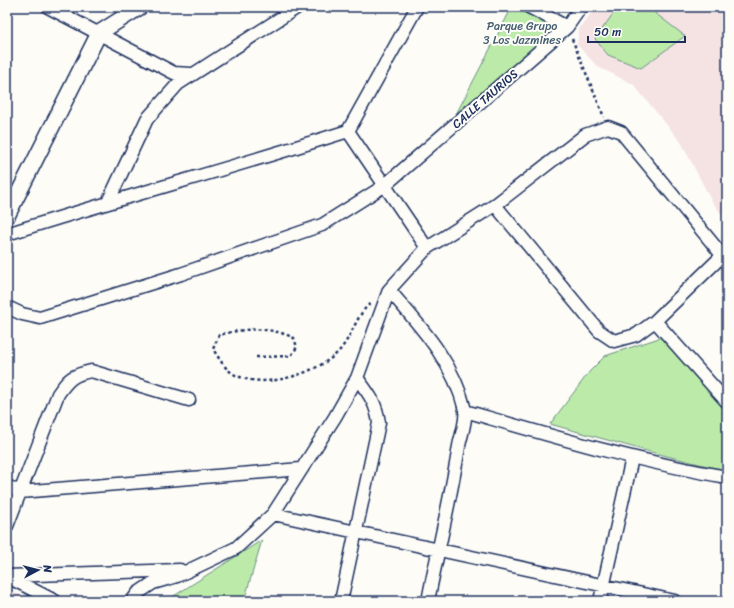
<svg xmlns="http://www.w3.org/2000/svg" width="734" height="608" viewBox="0 0 734 608" font-family="Sriracha,sans-serif">
	<style>
		.built { fill: #f5e3e4 }
		.green { fill: #bceba9; stroke: #6c8d84 }
		.lines { fill: none; stroke-linecap: round; stroke-linejoin: round }
		.minor-casing { stroke: #1b2f5e; stroke-width: 15 }
		.tertiary-casing { stroke: #1b2f5e; stroke-width: 18 }
		.path { stroke: #1b2f5e; stroke-width: 2.5; stroke-dasharray: 3 3; stroke-linecap: butt }
		.minor { stroke: #fdfcf7; stroke-width: 12 }
		.tertiary { stroke: #fdfcf7; stroke-width: 15 }
		.labels { text-anchor: middle; dominant-baseline: central; stroke-width: 4; stroke-linejoin: round; paint-order: stroke }
		.park-label { font-size: 12px; fill: #435e71; stroke: #fdfcf7 }
		.street-label { font-size: 12px; fill: #1b2f5e; stroke: #fdfcf7 }
	</style>
	<rect width="100%" height="100%" fill="#fdfcf7"/>
	<filter id="ink" filterUnits="userSpaceOnUse"><feTurbulence type="fractalNoise" baseFrequency=".025" numOctaves="2"/><feDisplacementMap in="SourceGraphic" scale="8" xChannelSelector="R" yChannelSelector="G"/><feConvolveMatrix kernelMatrix="1 2 1 2 8 2 1 2 1" color-interpolation-filters="sRGB"/></filter>
	<g filter="url(#ink)">
		<!-- built -->
		<path class="built" d="M596 7H727V222L711 200 681 142 633 84 598 67 577 45 579 29Z
			M7 589 34 601H7Z"/>
		<!-- green -->
		<path class="green" d="M512 7H519L560 28 454 118Z
			M618 7H647L685 36 641 68 608 55 595 39Z
			M662 337 727 411V471L643 450 550 424 590 371 605 356Z
			M262 540 244 601H166Z"/>
		<g class="lines">
			<defs>
				<path id="minor" d="M48 7 174 73 191 74
					M529 7 567 27
					M348 131 427 248
					M108 202 147 119 178 84 298 7
					M495 205 599 331 614 341 636 335 655 321 723 255
					M7 234C120 198 235 167 348 131L417 7
					M389 290C420 326 454 362 465 410 467 420 461 435 459 446 451 498 438 549 428 601
					M7 307 22 314 40 318 181 274 322 225 384 186 567 27 581 7
					M655 321 727 402
					M465 411C552 436 638 462 727 477
					M7 486 20 492 301 469
					M273 514 675 601
					M7 526 58 394C69 378 73 375 91 371L189 400
					M7 576 180 570
					M8 577 55 601
					M132 601 138 593 153 583 177 576 236 548 273 514 335 417 357 378 389 290 427 248 495 205 585 135 608 127 621 132 727 261
					M341 601 379 423C376 402 369 394 357 378
					M600 601 632 458"/>
				<path id="tertiary" d="M7 216 99 33 140 7"/>
			</defs>
			<!-- minor casing -->
			<use href="#minor" class="minor-casing"/>
			<!-- tertiary casing -->
			<use href="#tertiary" class="tertiary-casing"/>
			<!-- path -->
			<path class="path" d="M572 39 604 117
				M256 357 291 356 297 347 294 338C269 326 245 328 219 335L213 349C220 360 227 373 240 377 268 388 313 374 335 355 352 340 355 315 371 303"/>
			<!-- minor -->
			<use href="#minor" class="minor"/>
			<!-- tertiary -->
			<use href="#tertiary" class="tertiary"/>
		</g>
	</g>
	<g class="labels">
		<!-- park labels -->
		<g class="park-label">
			<text x="522" y="26">Parque Grupo<tspan x="522" dy="14">3 Los Jazmines</tspan></text>
		</g>
		<!-- street labels -->
		<g class="street-label">
			<text transform="translate(485 99) rotate(-41)">CALLE TAURIOS</text>
		</g>
	</g>
	<!-- margin -->
	<rect width="734" height="608" fill="none" stroke="#fdfcf7" stroke-width="24"/>
	<rect x="12" y="12" width="710" height="584" fill="none" stroke="#1b2f5e" stroke-width="1.5" filter="url(#ink)"/>
	<!-- north arrow -->
	<g transform="translate(38 570) rotate(83)" stroke="#fdfcf7" stroke-width="3" paint-order="stroke">
	<path d="M0-3L7 15L0 10L-7 15Z" fill="#1b2f5e"/>
	<text y="-6" font-size="11" font-weight="bold" text-anchor="middle" fill="#1b2f5e">N</text>
	</g>
	<!-- scale -->
	<path d="M588 36v6h97v-6" fill="none" stroke="#1b2f5e" stroke-width="2"/>
	<text x="594" y="36" font-size="12" fill="#1b2f5e" stroke="#fdfcf7" stroke-width="3" paint-order="stroke">50 m</text>
</svg>
